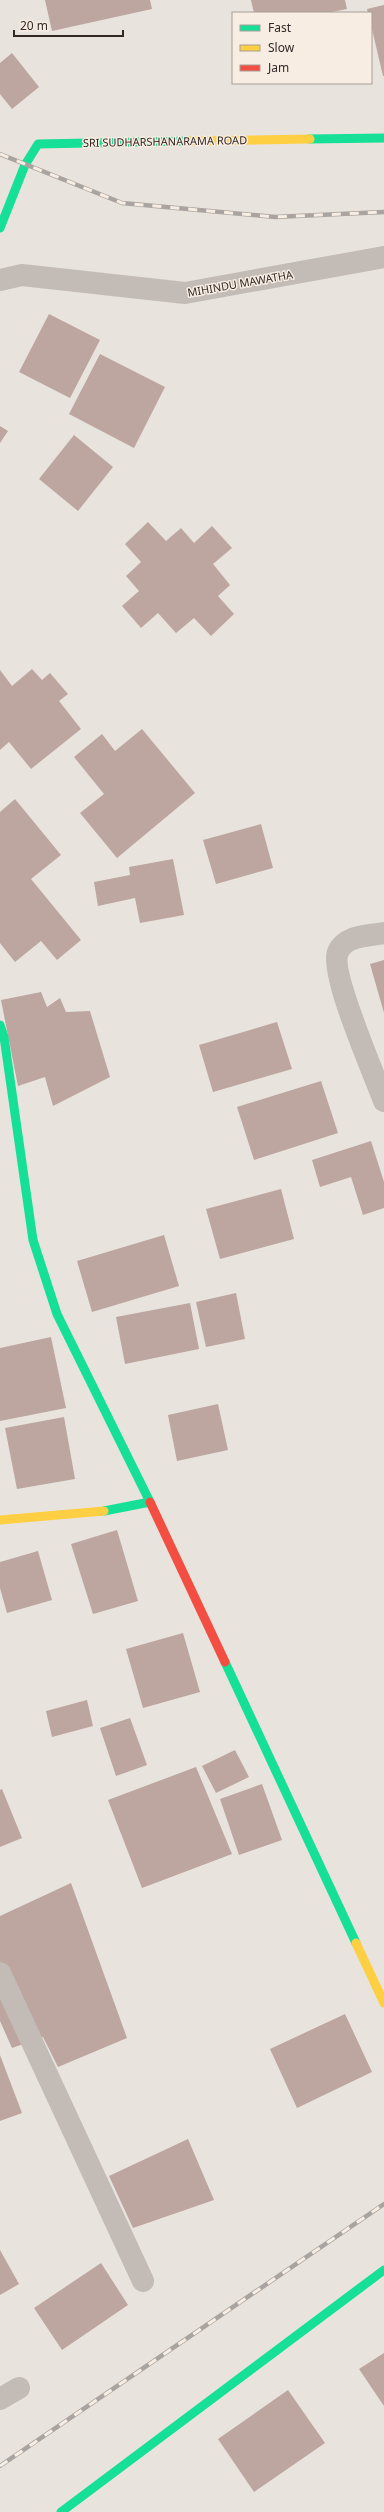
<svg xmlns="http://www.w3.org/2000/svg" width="384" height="2512" viewBox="0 0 384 2512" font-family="'Noto Sans',sans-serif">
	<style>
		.building { fill: #bca69f }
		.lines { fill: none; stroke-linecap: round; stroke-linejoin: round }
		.street { stroke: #c2bbb6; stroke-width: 22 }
		.fast { stroke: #16e098; stroke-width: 9 }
		.slow { stroke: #ffcf43; stroke-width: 9 }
		.jam { stroke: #f24e42; stroke-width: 9 }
		.rail-casing { stroke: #aaa4a0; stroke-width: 4.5 }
		.rail { stroke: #f7ede3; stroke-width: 3; stroke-dasharray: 9; stroke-linecap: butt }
		.labels { text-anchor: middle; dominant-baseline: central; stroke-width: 3; stroke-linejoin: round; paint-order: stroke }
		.street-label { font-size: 11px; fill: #322825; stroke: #f7ede3 }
	</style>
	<rect width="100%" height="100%" fill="#e9e3dd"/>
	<!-- building -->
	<path class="building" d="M45 0H150L152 9 52 31Z
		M251 0H345L347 9 327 13H254Z
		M384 5V76H383L371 25V13H368L367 9Z
		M12 53 39 87 12 109 0 94V63Z
		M49 314 100 340 70 398 19 372Z
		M100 354 165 387 134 448 69 414Z
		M0 426 8 431 0 443Z
		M74 435 113 467 78 511 39 479Z
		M148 522 166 541 181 528 194 543 212 526 232 548 213 564 230 585 218 596 234 614 211 636 194 618 176 633 158 613 141 628 122 606 139 591 126 576 141 562 125 544Z
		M32 669 42 680 50 673 68 694 59 701 81 729 31 769 9 742 0 750V670L12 686Z
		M142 729 195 793 117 858 80 813 104 794 74 757 102 734 115 751Z
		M15 799 61 855 31 879 81 940 57 960 41 941 15 962 0 943V812Z
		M261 824 273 868 216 884 203 840Z
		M173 859 184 915 140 923 135 898 98 906 94 882 130 875 129 867Z
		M384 960V1013L370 964Z
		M41 992 47 1007 60 998 66 1012 90 1011 110 1077 53 1106 45 1077 18 1086 1 1000Z
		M277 1022 292 1069 213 1092 199 1045Z
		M321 1081 338 1133 254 1160 237 1107Z
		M371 1141 384 1182V1208L363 1215 351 1177 320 1187 312 1160Z
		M281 1189 294 1239 220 1259 206 1209Z
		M164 1235 179 1286 92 1312 77 1261Z
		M236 1293 245 1339 206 1347 196 1302Z
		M190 1303 199 1349 125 1364 116 1317Z
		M51 1337 66 1408 0 1421V1348Z
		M218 1404 228 1450 177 1461 168 1415Z
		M64 1417 75 1479 17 1489 5 1428Z
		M117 1530 138 1601 93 1614 71 1544Z
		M38 1551 52 1600 7 1613 0 1588V1562Z
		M183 1633 200 1692 143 1708 126 1649Z
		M87 1700 93 1726 52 1737 46 1711Z
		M130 1718 147 1765 116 1776 100 1728Z
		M235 1750 249 1777 216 1793 202 1766Z
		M196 1767 232 1854 142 1888 108 1800Z
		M262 1784 282 1840 239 1855 220 1799Z
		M2 1789 22 1838 0 1847V1790Z
		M71 1883 127 2038 58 2067 43 2037 12 2048 0 2021V1916Z
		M345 2014 372 2072 297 2108 270 2049Z
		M0 2055 22 2113 0 2121Z
		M188 2139 214 2200 133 2228 109 2176Z
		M0 2250 19 2284 0 2295Z
		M101 2263 128 2305 62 2350 34 2308Z
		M384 2353V2406L359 2369Z
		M288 2390 325 2443 254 2492 218 2439Z"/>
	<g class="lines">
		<!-- street -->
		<path class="street" d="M0 280 22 275 185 293 384 257
			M384 933C369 936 345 935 338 952 329 972 375 1076 384 1101
			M0 1973 143 2281
			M0 2399 19 2388"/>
		<!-- fast -->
		<path class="fast" d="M310 139 384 138
			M0 228 25 165 38 144 189 141
			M0 1025 4 1037 33 1240 57 1314 150 1502 104 1511
			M225 1662 356 1943
			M61 2512 384 2270"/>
		<!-- slow -->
		<path class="slow" d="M189 141 310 139
			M0 1520 104 1511
			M356 1943 384 2003"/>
		<!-- jam -->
		<path class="jam" d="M150 1502 225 1662"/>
		<defs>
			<path id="rail" d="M0 154 122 203 275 217 384 212
				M0 2466 384 2204"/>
		</defs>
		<!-- rail casing -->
		<use href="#rail" class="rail-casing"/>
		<!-- rail -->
		<use href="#rail" class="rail"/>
	</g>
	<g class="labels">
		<!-- street labels -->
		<g class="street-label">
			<text transform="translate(165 141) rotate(-1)">SRI SUDHARSHANARAMA ROAD</text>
			<text transform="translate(240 283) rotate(-10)">MIHINDU MAWATHA</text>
		</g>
	</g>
	<!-- legend -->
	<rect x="232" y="12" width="140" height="72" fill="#f7ede3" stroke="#a89e97"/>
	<rect x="240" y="25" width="20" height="6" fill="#16e098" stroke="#a89e97"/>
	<text x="268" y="32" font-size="12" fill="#322825">Fast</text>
	<rect x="240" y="45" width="20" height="6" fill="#ffcf43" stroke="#a89e97"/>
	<text x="268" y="52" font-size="12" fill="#322825">Slow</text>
	<rect x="240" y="65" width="20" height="6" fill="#f24e42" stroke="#a89e97"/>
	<text x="268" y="72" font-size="12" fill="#322825">Jam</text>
	<!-- scale -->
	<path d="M14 30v6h109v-6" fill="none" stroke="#322825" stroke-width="2"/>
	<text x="20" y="30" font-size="12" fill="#322825" stroke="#f7ede3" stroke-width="3" paint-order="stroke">20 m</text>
</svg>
